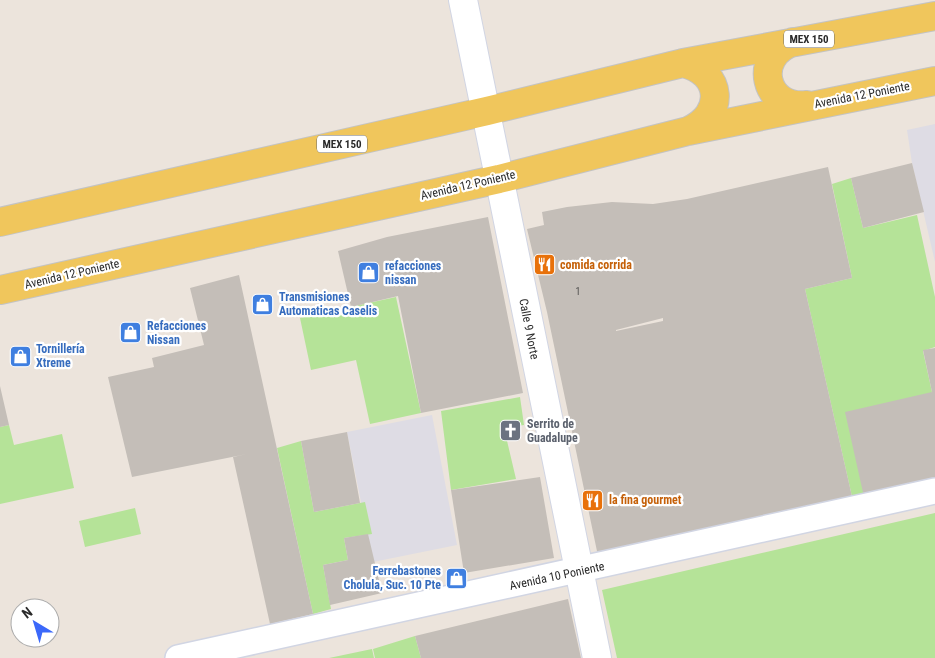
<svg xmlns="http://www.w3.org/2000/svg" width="935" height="658" viewBox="0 0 935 658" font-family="'Roboto Condensed',sans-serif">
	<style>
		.industrial { fill: #dedce4 }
		.green { fill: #b5e398 }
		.building { fill: #c4beb8; fill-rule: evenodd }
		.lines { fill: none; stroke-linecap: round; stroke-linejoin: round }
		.street-casing { stroke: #d1d5e3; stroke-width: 28 }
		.secondary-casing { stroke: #d1d5e3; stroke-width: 30 }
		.primary-casing { stroke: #c3c3c3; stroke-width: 30 }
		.street { stroke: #fff; stroke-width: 25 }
		.secondary { stroke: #fff; stroke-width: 28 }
		.primary { stroke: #f0c65c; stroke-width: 28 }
		.labels { text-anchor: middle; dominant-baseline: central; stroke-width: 4.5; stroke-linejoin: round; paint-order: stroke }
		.number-label { font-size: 10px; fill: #504f4e }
		.shield { fill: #fff; stroke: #6a6a6a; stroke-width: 1 }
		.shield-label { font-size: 11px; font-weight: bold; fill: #2a2a2a }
		.street-label { font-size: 12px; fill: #2a2a2a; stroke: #fff }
		.food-label { font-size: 12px; font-weight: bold; fill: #c56008; stroke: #fff; text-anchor: start }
		.shop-label { font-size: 12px; font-weight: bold; fill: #366cbe; stroke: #fff; text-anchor: start }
		.worship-label { font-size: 12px; font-weight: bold; fill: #5b616d; stroke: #fff; text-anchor: start }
	</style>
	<rect width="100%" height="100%" fill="#ece4dc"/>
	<!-- industrial -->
	<path class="industrial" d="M935 124V262L912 163 907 130Z
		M432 415 457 545 373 562 347 432Z"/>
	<!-- green -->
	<path class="green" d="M851 178 863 228 917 215 935 297V347L923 351 932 392 864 497 853 501 805 289 852 278 832 184Z
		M396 297 421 413 370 424 356 360 311 370 300 318Z
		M520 397 524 425 504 428 516 479 451 490 441 411Z
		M9 425 14 445 62 434 74 488 0 504V427Z
		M301 441 314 512 365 502 372 534 344 538 348 560 323 565 331 609 313 614 277 448Z
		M135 508 141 534 85 547 79 521Z
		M935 513V658H617L602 590Z
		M415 636 421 658H375L373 649Z
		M372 649 374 658H329Z"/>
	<!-- building -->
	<path class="building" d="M912 163 924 212 863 228 851 178Z
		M828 167 852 278 805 289 853 501 598 556 547 312 527 229 544 225 542 212 567 207 612 202 653 204 687 199ZM663 318V321L616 331V330Z
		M488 217 523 393 421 413 398 296 351 307 338 251 387 237Z
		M239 275 313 614 270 624 233 457 247 454 132 477 108 377 154 367 152 358 204 345 190 288Z
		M935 348V482L864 497 845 412 932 392 923 350Z
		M0 386 9 425 0 427Z
		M347 432 360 503 314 512 301 441Z
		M540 477 554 558 464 573 451 490Z
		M368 534 382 593 330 605 323 565 348 560 344 538Z
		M568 599 581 658H421L415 636Z"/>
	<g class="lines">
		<defs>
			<path id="street" d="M178 658 935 491"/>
			<path id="secondary" d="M463 0 597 658"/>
			<path id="primary" d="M793 42C752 56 764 110 807 105
				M683 63C723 72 726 115 688 131
				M0 222 487 111 683 63 935 16
				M0 290 499 179 688 131 935 81"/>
		</defs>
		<!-- street casing -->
		<use href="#street" class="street-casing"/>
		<!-- secondary casing -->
		<use href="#secondary" class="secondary-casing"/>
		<!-- primary casing -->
		<use href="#primary" class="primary-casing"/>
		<!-- street -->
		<use href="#street" class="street"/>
		<!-- secondary -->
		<use href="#secondary" class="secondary"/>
		<!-- primary -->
		<use href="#primary" class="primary"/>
	</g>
	<!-- icons -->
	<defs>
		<symbol id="restaurant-square" viewBox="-11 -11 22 22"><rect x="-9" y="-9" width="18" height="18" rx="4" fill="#e8710a" stroke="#fff"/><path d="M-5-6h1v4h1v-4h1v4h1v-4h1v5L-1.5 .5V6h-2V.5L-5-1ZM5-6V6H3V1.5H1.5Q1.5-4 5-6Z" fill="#fff"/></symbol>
		<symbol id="shop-square" viewBox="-11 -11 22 22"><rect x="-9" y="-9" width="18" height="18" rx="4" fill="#3f7fe0" stroke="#fff"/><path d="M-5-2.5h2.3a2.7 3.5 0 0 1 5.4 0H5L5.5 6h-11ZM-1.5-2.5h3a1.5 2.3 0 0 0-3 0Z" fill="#fff"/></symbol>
		<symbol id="church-square" viewBox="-11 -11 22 22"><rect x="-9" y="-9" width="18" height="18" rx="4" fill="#6b7280" stroke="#fff"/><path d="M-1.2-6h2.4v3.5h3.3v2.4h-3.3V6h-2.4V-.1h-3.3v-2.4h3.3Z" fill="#fff"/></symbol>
	</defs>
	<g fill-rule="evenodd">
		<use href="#restaurant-square" x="532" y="252" width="25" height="25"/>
		<use href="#shop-square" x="356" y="260" width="25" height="25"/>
		<use href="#shop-square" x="250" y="292" width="25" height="25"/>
		<use href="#shop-square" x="118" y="320" width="25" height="25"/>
		<use href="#shop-square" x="8" y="344" width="25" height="25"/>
		<use href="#church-square" x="498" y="418" width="25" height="25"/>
		<use href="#restaurant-square" x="580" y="488" width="25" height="25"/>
		<use href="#shop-square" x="444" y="566" width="25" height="25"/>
	</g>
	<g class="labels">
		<!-- number labels -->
		<g class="number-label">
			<text x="578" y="291">1</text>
		</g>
		<!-- shield labels -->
		<g class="shield">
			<rect x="784" y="30.5" width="50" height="17" rx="4"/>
			<rect x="317" y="135.5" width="50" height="17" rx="4"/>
		</g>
		<g class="shield-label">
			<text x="809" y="39">MEX 150</text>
			<text x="342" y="144">MEX 150</text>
		</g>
		<!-- street labels -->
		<g class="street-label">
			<text transform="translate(862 95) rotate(-11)">Avenida 12 Poniente</text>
			<text transform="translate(468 185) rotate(-13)">Avenida 12 Poniente</text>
			<text transform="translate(72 274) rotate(-13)">Avenida 12 Poniente</text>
			<text transform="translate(529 329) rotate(79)">Calle 9 Norte</text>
			<text transform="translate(557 576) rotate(-12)">Avenida 10 Poniente</text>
		</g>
		<!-- food labels -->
		<g class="food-label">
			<text x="560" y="265">comida corrida</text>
			<text x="609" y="500">la fina gourmet</text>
		</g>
		<!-- shop labels -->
		<g class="shop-label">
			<text x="385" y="266">refacciones<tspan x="385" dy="14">nissan</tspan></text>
			<text x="279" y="297">Transmisiones<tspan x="279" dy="14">Automaticas Caselis</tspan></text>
			<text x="147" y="326">Refacciones<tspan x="147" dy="14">Nissan</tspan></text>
			<text x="36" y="349">Tornillería<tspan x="36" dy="14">Xtreme</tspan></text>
			<text x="441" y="571" text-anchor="end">Ferrebastones<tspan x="441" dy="14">Cholula, Suc. 10 Pte</tspan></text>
		</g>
		<!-- worship labels -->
		<g class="worship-label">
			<text x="527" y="424">Serrito de<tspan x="527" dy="14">Guadalupe</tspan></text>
		</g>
	</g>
	<!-- north arrow -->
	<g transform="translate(35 623) rotate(322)"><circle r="24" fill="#ffffff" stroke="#aaaaaa"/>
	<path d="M0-4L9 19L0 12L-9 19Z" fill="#3b68fa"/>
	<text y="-8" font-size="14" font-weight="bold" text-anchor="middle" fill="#2a2a2a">N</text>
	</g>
</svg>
